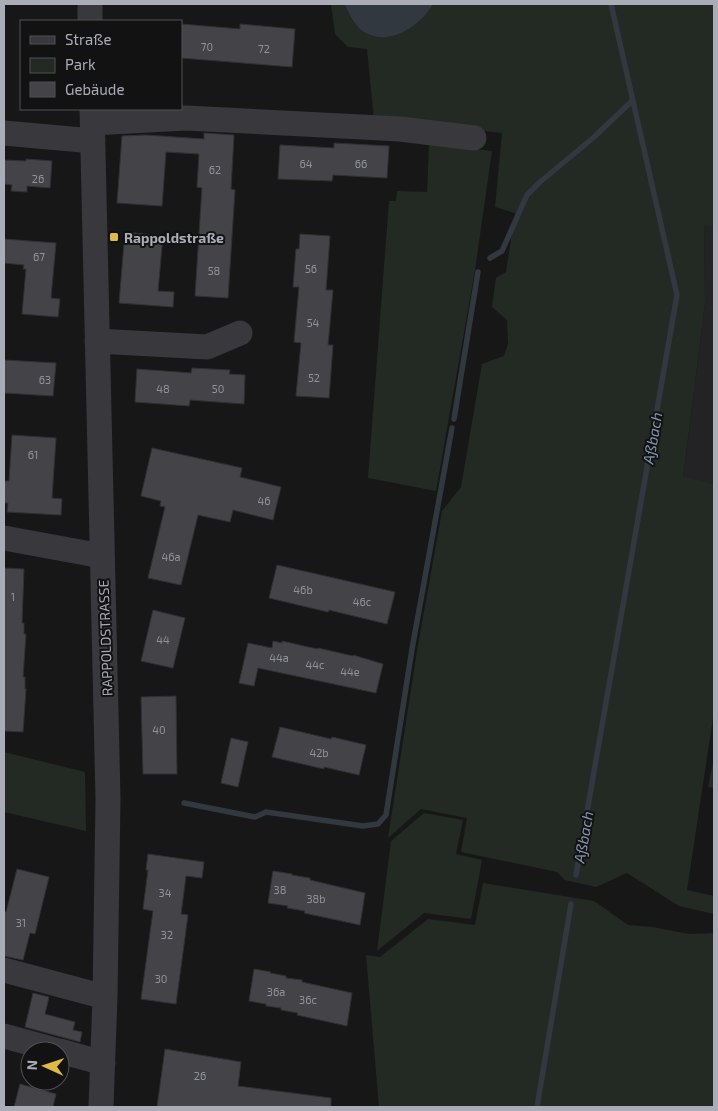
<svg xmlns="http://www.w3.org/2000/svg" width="718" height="1111" viewBox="0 0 718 1111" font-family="'Exo 2',sans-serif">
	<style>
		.built { fill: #232325 }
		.green { fill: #232a24 }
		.water { fill: #313840 }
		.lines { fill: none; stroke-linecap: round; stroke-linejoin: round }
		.stream { stroke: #313840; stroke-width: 5.5 }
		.building { fill: #444448; stroke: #313134 }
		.minor { stroke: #38383d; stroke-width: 25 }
		.poi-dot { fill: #dfba47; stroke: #121213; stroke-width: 2 }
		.labels { text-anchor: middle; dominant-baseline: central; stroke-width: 4; stroke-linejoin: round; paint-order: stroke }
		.number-label { font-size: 11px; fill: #90939b }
		.poi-label { font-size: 14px; font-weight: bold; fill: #aaadb7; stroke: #121213; text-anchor: start }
		.street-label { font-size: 14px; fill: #aaadb7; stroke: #121213 }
		.water-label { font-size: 15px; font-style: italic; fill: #8597ae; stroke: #121213 }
	</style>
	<rect width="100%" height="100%" fill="#171718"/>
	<!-- built -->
	<path class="built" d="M704 226 714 227V484L683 478 705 303Z"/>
	<!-- green -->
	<path class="green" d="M331 4H344C348 13 353 23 361 29 386 48 421 26 433 4H714V227L704 226 705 303 683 477 714 484V711L687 890 714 896V914L679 906 627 873 596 887 565 880 557 872 461 852 467 818 421 809 388 838 417 651 442 511 461 487 482 364 504 356 508 344 507 320 492 307 496 278 506 272 515 213 495 207 502 133 374 119 367 49 348 47 335 34Z
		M429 143 492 151 475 270 436 491 368 478 389 201H396L397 191 427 192Z
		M4 752 85 772 86 831 4 812Z
		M714 758V788L708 787Z
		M424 813 463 820 456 854 482 860 471 919 424 913 377 951 391 841Z
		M483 883 594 901 628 925 652 927 689 934 714 933V1107H379L366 955 380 957 428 919 475 925Z"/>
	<!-- water -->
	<path class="water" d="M344 4H433C423 23 394 44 371 35 357 31 350 16 344 4Z"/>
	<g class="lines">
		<!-- stream -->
		<path class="stream" d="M490 258 502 251 527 195 540 182 593 138 632 101
			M454 419 478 272
			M184 803 255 817 266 812 363 826 378 824 386 815 412 649 452 428
			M576 875 677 295 611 4
			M537 1107 571 904"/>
	</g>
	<!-- building -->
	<path class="building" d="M181 24 240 29V24L295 29 292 67 181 58Z
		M204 133 234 135 231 189 235 190 228 298 195 296 202 188 197 187 199 154 166 152 162 206 117 203 122 136 146 135 204 139Z
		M334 143 389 146 387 178 333 175 332 181 278 179 280 145 334 148Z
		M26 159 52 161 50 188 27 186V192L11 191 12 185 4 184V160L26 161Z
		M125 232 163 236 158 291 174 292 173 307 119 303Z
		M300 234 330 236 326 290H333L328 345H333L329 398 296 396 301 343 294 342 299 287H293L296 249H299Z
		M4 239 56 243 51 298 60 299 58 317 22 314 26 269H23L24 265 4 263Z
		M4 360 56 363 53 396 4 393Z
		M192 368 230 370 229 374 245 375 244 404 190 400 189 406 135 402 137 369 191 373Z
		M12 435 56 438 52 498 62 499 61 515 7 512 8 503H4V481H9Z
		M152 448 242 468 240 477 281 487 273 520 233 510 230 522 198 515 181 585 148 578 165 507 160 506 161 501 141 496Z
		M277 565 395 592 387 624 329 610 328 612 269 598Z
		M4 568 24 569 22 623H24V634H26L23 677H25V689H26L23 732 4 731Z
		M153 610 185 618 173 668 141 661Z
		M273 641 282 643V641L317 649 318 648 353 656V655L383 664 376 693 258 668 254 686 239 683 248 643 272 648Z
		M176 696 177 774H143L141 697Z
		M280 727 331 739 332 737 366 745 359 775 324 767V769L272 757Z
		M231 738 248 742 238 787 221 783Z
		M148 854 204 862 202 878 186 876 181 914 188 915 176 1004 141 999 153 911 143 909 148 870H146Z
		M17 869 49 877 35 934 30 933 23 960 4 956V911L6 912Z
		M273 871 292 874V875L310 878V880L365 893 360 925 304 913 305 911 287 908 288 906 268 903Z
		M254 969 271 972 270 973 286 976V978L302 980V982L352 993 347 1026 297 1015 298 1013 281 1010V1008L266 1006V1004L249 1001Z
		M33 993 49 997 45 1014 75 1022 73 1030 82 1032 80 1042 25 1027Z
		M165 1049 241 1062 238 1086 331 1098V1107H157Z
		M20 1084 56 1094 53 1107H14Z"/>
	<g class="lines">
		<!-- minor -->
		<path class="minor" d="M90 4V21
			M92 109 108 799 105 997 101 1107
			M93 123 186 118 400 129 474 138
			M4 133 93 141
			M97 341 207 347 240 333
			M4 538 102 556
			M4 970 105 997
			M4 1036 59 1051
			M60 1051 103 1063"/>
	</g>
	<!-- markers -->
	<rect class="poi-dot" x="109" y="232" width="10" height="10" rx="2.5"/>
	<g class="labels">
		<!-- number labels -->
		<g class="number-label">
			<text x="207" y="46">70</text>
			<text x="264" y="48">72</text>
			<text x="306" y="163">64</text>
			<text x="361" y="163">66</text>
			<text x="215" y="169">62</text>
			<text x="38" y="178">26</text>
			<text x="39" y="256">67</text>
			<text x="311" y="268">56</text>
			<text x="214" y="270">58</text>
			<text x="313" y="322">54</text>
			<text x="314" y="377">52</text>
			<text x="45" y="379">63</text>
			<text x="163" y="388">48</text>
			<text x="218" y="388">50</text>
			<text x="33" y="454">61</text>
			<text x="264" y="500">46</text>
			<text x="171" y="556">46a</text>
			<text x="303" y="589">46b</text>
			<text x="13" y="596">1</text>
			<text x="362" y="601">46c</text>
			<text x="163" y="639">44</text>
			<text x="279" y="657">44a</text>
			<text x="315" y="664">44c</text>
			<text x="350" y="671">44e</text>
			<text x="159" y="729">40</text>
			<text x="319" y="752">42b</text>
			<text x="280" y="889">38</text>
			<text x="165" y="892">34</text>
			<text x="316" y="898">38b</text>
			<text x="21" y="922">31</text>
			<text x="167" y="934">32</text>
			<text x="161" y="978">30</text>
			<text x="276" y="991">36a</text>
			<text x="308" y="999">36c</text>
			<text x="200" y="1075">26</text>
		</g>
		<!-- poi labels -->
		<g class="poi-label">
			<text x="124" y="237">Rappoldstraße</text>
		</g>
		<!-- street labels -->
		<g class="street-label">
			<text transform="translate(105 638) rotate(-92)">RAPPOLDSTRASSE</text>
		</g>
		<!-- water labels -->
		<g class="water-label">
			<text transform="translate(652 438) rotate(-80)">Aßbach</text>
			<text transform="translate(583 837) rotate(-80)">Aßbach</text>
		</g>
	</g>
	<!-- border -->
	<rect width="718" height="1111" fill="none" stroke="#aaadb7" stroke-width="10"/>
	<!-- legend -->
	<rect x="20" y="20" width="162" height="90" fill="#121213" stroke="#4f5055"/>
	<rect x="30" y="36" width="25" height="8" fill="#38383d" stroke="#4f5055"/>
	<text x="65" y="45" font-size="15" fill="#aaadb7">Straße</text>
	<rect x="30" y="58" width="25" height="15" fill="#232a24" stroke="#4f5055"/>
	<text x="65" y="70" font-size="15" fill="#aaadb7">Park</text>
	<rect x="30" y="82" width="25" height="15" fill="#444448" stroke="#4f5055"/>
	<text x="65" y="95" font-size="15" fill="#aaadb7">Gebäude</text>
	<!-- north arrow -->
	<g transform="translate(45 1066) rotate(273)"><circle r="24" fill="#121213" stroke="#4f5055"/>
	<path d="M0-4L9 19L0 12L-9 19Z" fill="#dfba47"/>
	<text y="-8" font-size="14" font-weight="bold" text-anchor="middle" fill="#aaadb7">N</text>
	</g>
</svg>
